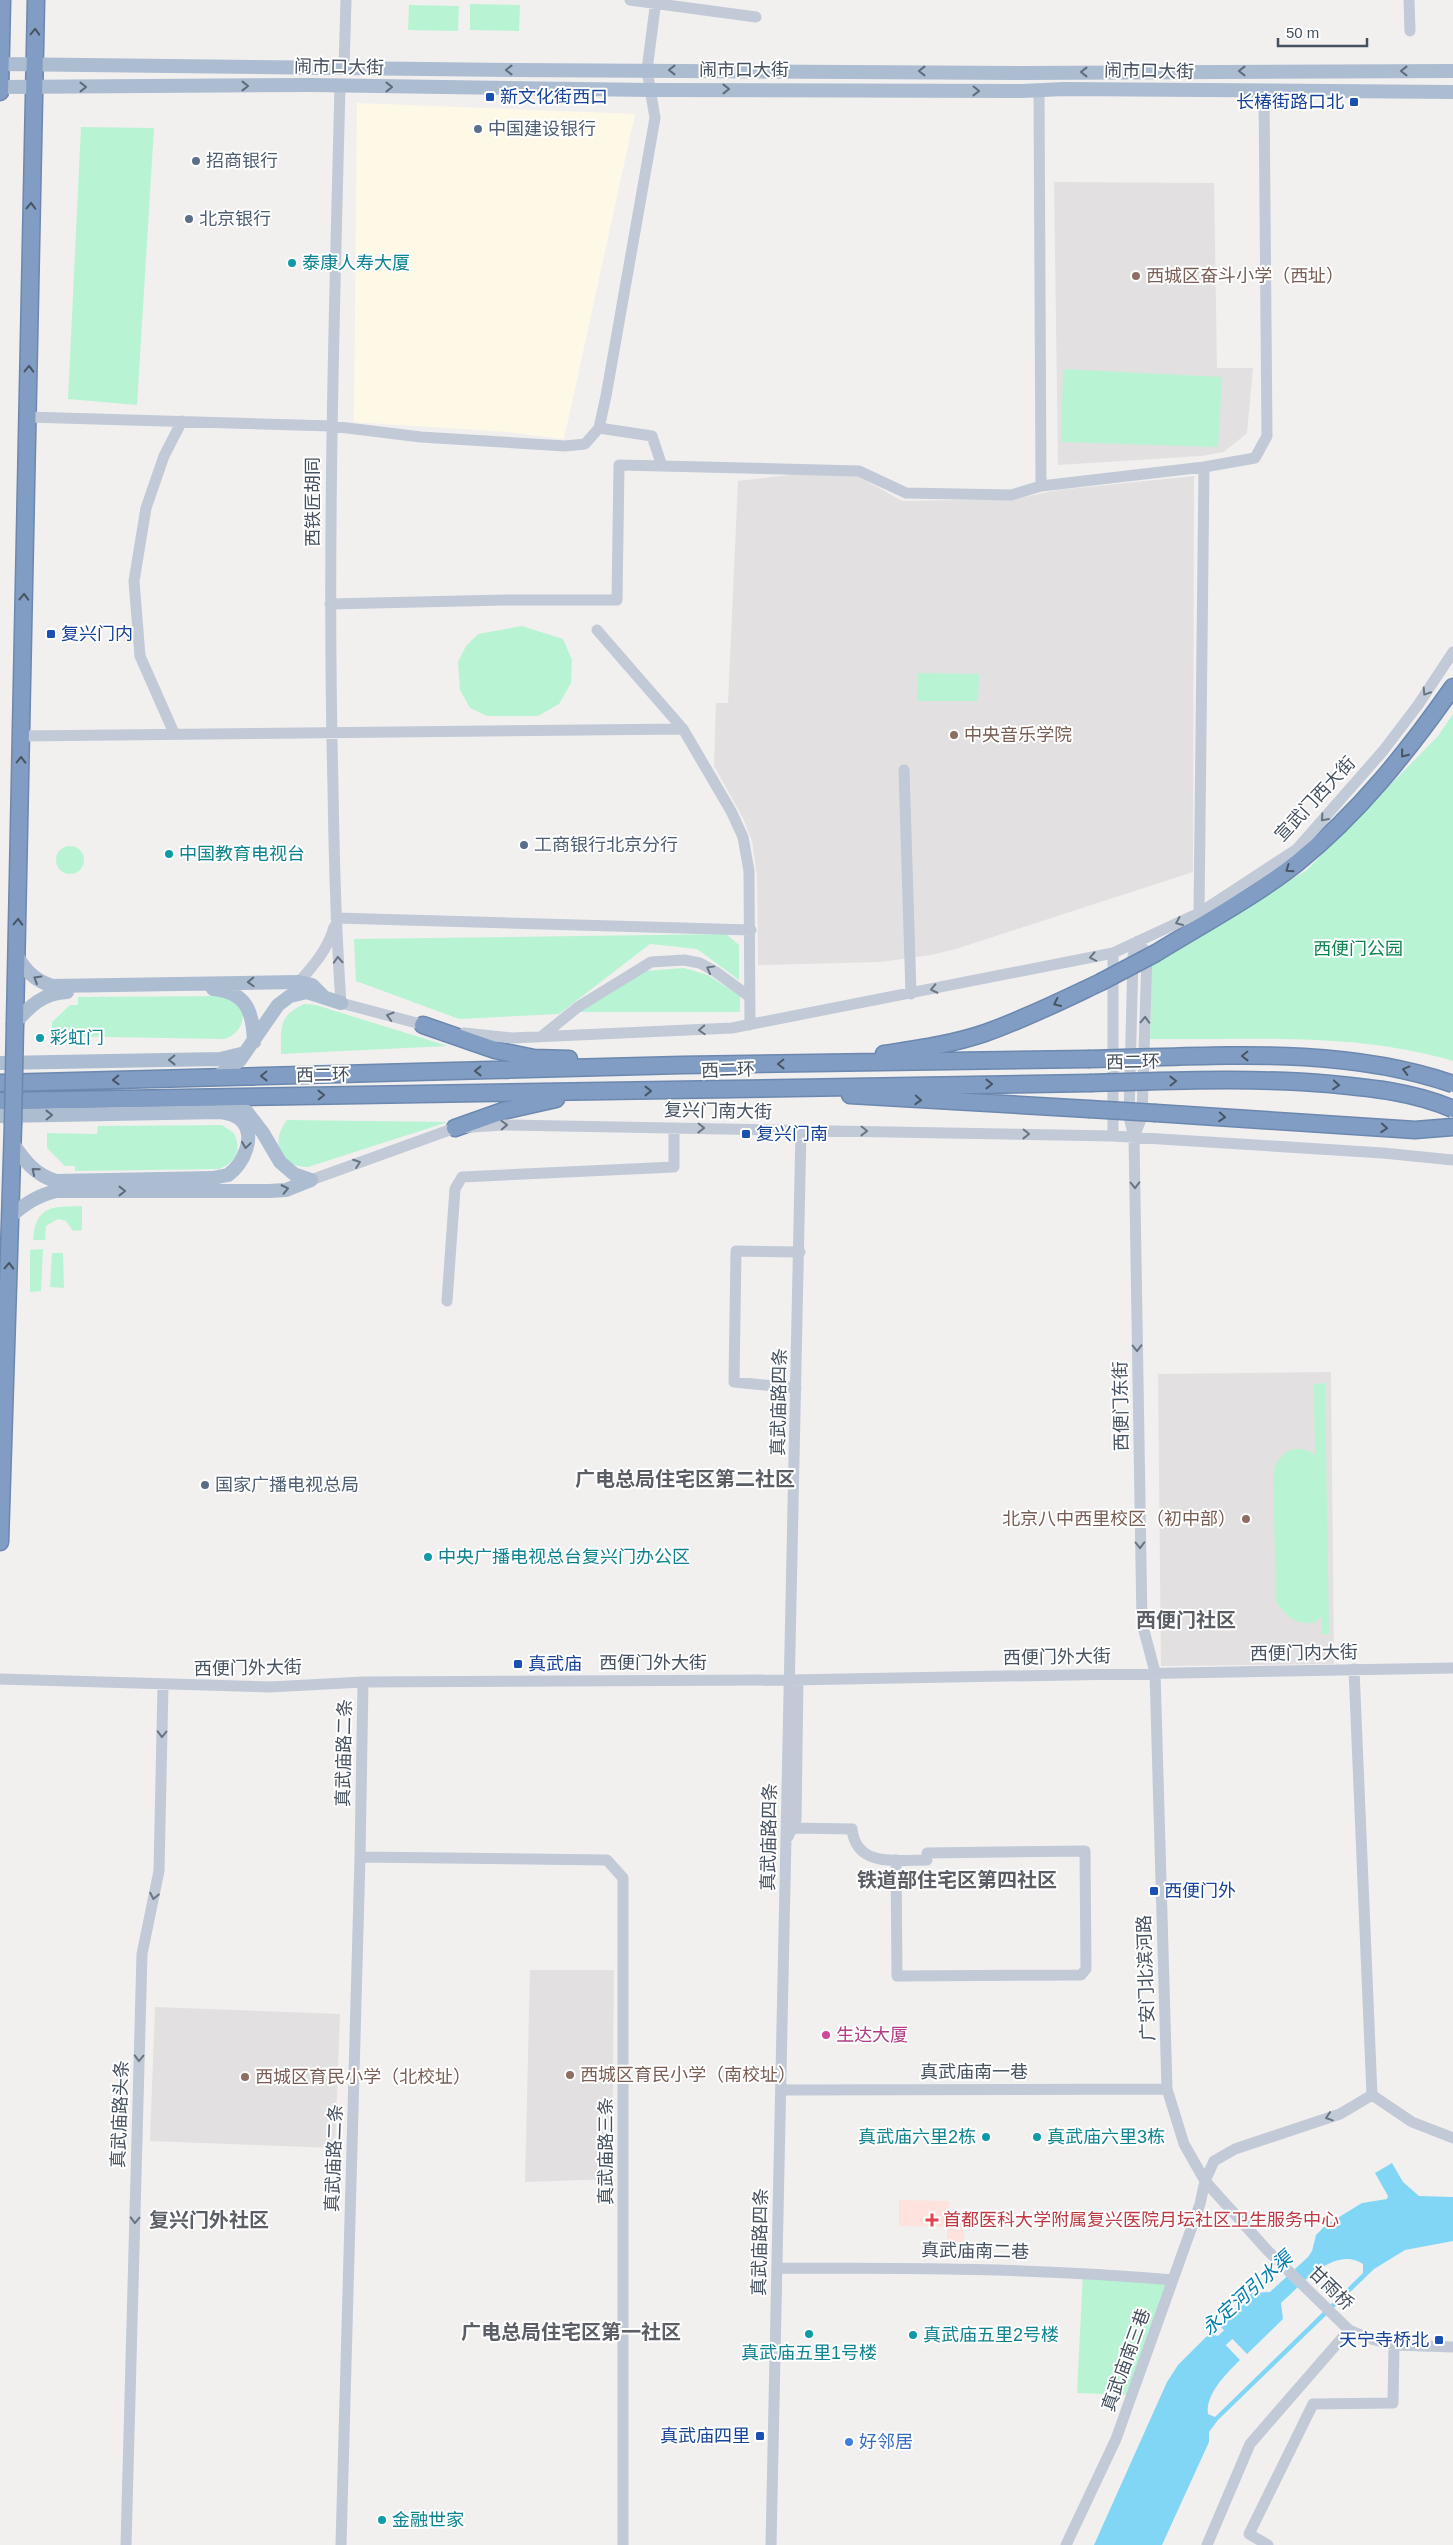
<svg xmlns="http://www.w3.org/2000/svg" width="1453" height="2545" viewBox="0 0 1453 2545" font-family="Helvetica,'Noto Sans SC',sans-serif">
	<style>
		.commercial { fill: #fef9e7 }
		.education { fill: #e3e0e1 }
		.medical { fill: #fee2dd }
		.green { fill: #b8f4d3 }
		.water { fill: #81d6f6 }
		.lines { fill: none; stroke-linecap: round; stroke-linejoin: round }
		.canal { stroke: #81d6f6; stroke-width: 12 }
		.highway-casing { stroke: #6c88af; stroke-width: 19 }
		.minor { stroke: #c1cad6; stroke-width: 11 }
		.major { stroke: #acbcd1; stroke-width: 14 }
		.highway { stroke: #819dc3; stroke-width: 16 }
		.highway-bridge-casing { stroke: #6c88af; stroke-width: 19; stroke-linecap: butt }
		.highway-bridge { stroke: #819dc3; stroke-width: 16 }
		.oneway { stroke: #485564 }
		.oneway2 { stroke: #5f6c7c }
		.oneway3 { stroke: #6a7583 }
		.transit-dot { fill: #1a4fb4; stroke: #fff; stroke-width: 2 }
		.service-dot { fill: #5c6f8a; stroke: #fff; stroke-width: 2 }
		.culture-dot { fill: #0f9aa8; stroke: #fff; stroke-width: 2 }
		.education-dot { fill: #8d6e63; stroke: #fff; stroke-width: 2 }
		.hotel-dot { fill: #d1479c; stroke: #fff; stroke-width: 2 }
		.health-dot { fill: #e0444e; stroke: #fff; stroke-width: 2 }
		.shop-dot { fill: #3f7fe0; stroke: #fff; stroke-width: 2 }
		.labels { text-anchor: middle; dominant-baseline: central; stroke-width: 4; stroke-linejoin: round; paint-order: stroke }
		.street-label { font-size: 18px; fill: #45515f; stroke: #fff }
		.transit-label { font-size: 18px; fill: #164399; stroke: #fff; text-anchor: start }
		.service-label { font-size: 18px; fill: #4e5e75; stroke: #fff; text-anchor: start }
		.culture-label { font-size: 18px; fill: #0d838f; stroke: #fff; text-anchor: start }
		.education-label { font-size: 18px; fill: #785e54; stroke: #fff; text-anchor: start }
		.park-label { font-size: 18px; fill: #0d8350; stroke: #fff }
		.hotel-label { font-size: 18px; fill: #b23c85; stroke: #fff; text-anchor: start }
		.health-label { font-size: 18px; fill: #be3a42; stroke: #fff; text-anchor: start }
		.shop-label { font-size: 18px; fill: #366cbe; stroke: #fff; text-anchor: start }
		.water-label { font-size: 19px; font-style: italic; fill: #017eae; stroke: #fff }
		.quarter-label { font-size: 20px; font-weight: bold; fill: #5b5f65; stroke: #fff }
	</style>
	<rect width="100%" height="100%" fill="#f2efef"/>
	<!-- commercial -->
	<path class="commercial" d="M357 103 635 114 564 439 508 432 354 422Z"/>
	<!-- education -->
	<path class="education" d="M1054 182 1214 183 1217 368H1253L1247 433 1224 452 1201 456 1058 465Z
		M797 474 858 476 902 501 1013 499 1058 490 1194 476 1193 872 956 949 931 955 881 962 758 965 757 876 752 841 743 818 714 766 716 703H728L738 481Z
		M1331 1372 1334 1664 1161 1666 1158 1374Z
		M530 1970H614L612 2179 525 2182Z
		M155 2007 340 2014 335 2148 150 2141Z"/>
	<!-- medical -->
	<path class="medical" d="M899 2200 949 2201V2212L965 2213 964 2245H947V2227L899 2226Z"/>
	<!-- green -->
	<path class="green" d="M470 4 520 5 519 31 470 30Z
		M409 5 459 6 458 31 408 30Z
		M81 127 154 128 137 405 68 399Z
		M1063 369 1222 377 1218 447 1061 442Z
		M522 626 563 639 572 660 571 683 559 704 538 716H487L470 708 460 690 458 662 466 646 478 634Z
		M918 673 979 674 978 701H917Z
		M1453 714V1061C1356 1032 1250 1040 1150 1039L1152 959 1306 871 1438 736Z
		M56 860a14 14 0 1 1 28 0a14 14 0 1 1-28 0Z
		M726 934 739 945V980L697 949 650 944 559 1014 459 1019 356 981 354 939Z
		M684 968 708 975 740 996V1012H580L644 971Z
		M225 996 233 998 243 1012C243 1025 238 1035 224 1039L52 1036V1022L70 1005H78V997Z
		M304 1004 316 1005 448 1046 281 1054C281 1028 278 1016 304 1004Z
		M287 1120 448 1122 308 1167C279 1167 270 1141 287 1120Z
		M222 1125 234 1133C242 1151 236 1162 219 1169L75 1171V1166H65L47 1148V1133L97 1134 98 1126Z
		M82 1206V1230L73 1231 66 1221 58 1219 46 1226 45 1240H33C36 1204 53 1207 82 1206Z
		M43 1249 41 1291 30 1292V1250Z
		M52 1253H63L64 1288 50 1287Z
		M1325 1383 1329 1634H1322L1321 1617 1314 1623C1295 1624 1286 1617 1276 1602L1273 1475C1277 1452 1296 1441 1315 1455L1314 1384Z
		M1083 2272 1173 2280 1132 2395 1077 2393Z"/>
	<!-- water -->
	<path class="water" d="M1392 2163 1403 2182 1419 2196 1453 2197V2241L1405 2250 1374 2269 1218 2420 1209 2432V2442L1162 2545H1094L1167 2382 1178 2365 1212 2331 1240 2360C1227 2373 1205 2394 1208 2414L1215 2417 1363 2273V2264C1334 2245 1300 2286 1281 2303L1283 2319 1247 2354 1219 2325 1251 2293 1270 2292 1308 2257 1312 2251 1316 2235 1326 2225 1362 2203 1387 2199 1388 2196 1375 2173Z"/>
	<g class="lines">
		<!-- canal -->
		<path class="canal" d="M1208 2353 1240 2324"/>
		<defs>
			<path id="highway" d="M0 92 2 0
				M1156 953C1203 924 1254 897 1297 863 1359 813 1408 751 1453 687
				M15 1023 36 0
				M423 1025 495 1050 534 1058 569 1059
				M884 1054C917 1049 953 1044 985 1033 1025 1019 1063 1000 1101 982
				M0 1083 682 1065 1088 1059
				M850 1095 1089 1109
				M0 1101 1090 1083
				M1156 1113 1415 1130 1453 1127
				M455 1128 503 1111 556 1099
				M0 1542 13 1125"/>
		</defs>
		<!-- highway casing -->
		<use href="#highway" class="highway-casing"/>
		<!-- minor -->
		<path class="minor" d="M630 0 756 17
			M1409 0 1410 31
			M344 68 346 0
			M340 86C334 320 327 553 333 786 334 858 336 931 341 1003L428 1026
			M1039 89 1041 486
			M28 417 331 426 421 437 565 446 585 444 599 428 606 396 655 118 647 70 656 0
			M662 466 859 471 906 493 1011 495 1041 486 1204 467 1255 458 1267 436 1264 92
			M330 604 505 600H617L619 465 662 466 652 436 599 428
			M597 630 683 729 731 811 743 837 749 871 750 1025
			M174 733 140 656 134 581 146 508 164 456 182 421
			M21 736 683 729
			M904 770 911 994
			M1199 913 1204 467
			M336 918 751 930
			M1138 941 1133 956 1129 1117 1134 1137 1142 1623 1155 1672 1167 2089 1184 2144 1205 2181 1268 2251 1349 2330 1371 2339 1394 2345 1453 2347
			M1113 953V1136
			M299 982C314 965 328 949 334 927
			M464 1033 512 1038 732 1028 1113 953 1199 913 1297 849 1383 751 1418 705 1453 652
			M542 1036 578 1007 651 962 684 960 700 963 716 972 750 997
			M1134 1137 1142 1117 1147 954 1138 941
			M311 1180 455 1128 504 1125 1113 1136 1383 1153 1453 1160
			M447 1301 455 1189 462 1177 674 1167V1128
			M796 1388 734 1382 736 1251 800 1252
			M1354 1669 1372 2095
			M0 1679 270 1687 363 1682 790 1680 1453 1668
			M793 1828 852 1829C856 1868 898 1860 927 1860
			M788 1837 796 1820 798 1680
			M360 1857 607 1860 623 1878V2545
			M896 1860 897 1976 1081 1975 1086 1969 1085 1851 927 1853
			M781 2090 1167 2089
			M1372 2095 1412 2122 1453 2138
			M777 2268C911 2268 1039 2268 1173 2280
			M126 2545 142 1954 159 1871 163 1685
			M341 2545 360 1857 363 1682
			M771 2545 801 1129
			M1066 2545 1116 2439 1200 2204 1205 2181 1214 2161 1235 2149 1340 2114 1372 2095
			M1207 2545 1250 2444 1349 2330
			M1268 2545 1249 2534 1313 2404 1393 2403 1394 2345"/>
		<!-- major -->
		<path class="major" d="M0 64 512 70 1022 73 1453 71
			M0 87 311 85 650 90 1022 91 1064 89 1453 92
			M16 955C26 971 34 980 52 986L299 982 312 985 323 996
			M213 989C247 992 253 1012 254 1042
			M15 1023C30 1006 43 993 67 992
			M0 1063 220 1059 245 1053
			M217 1077 240 1060 278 1005 290 996 307 992 341 1003
			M223 1104 247 1112 263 1133 280 1162 294 1174 311 1180
			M0 1116 221 1112C227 1113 235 1115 240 1119 258 1135 243 1164 228 1175L213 1178 56 1181C35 1175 25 1161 13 1144
			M11 1216C26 1203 37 1196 56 1191H269L286 1190 311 1180"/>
		<!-- highway -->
		<use href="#highway" class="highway"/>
		<defs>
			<path id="highway-bridge" d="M1101 982 1156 953
				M1088 1059C1209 1057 1337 1044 1453 1084
				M1090 1083C1170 1081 1250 1077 1330 1084 1372 1088 1414 1092 1453 1109
				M1089 1109 1156 1113
				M13 1125 15 1023"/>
		</defs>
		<!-- highway-bridge casing -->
		<use href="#highway-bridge" class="highway-bridge-casing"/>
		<!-- highway-bridge -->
		<use href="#highway-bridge" class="highway-bridge"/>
	</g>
	<!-- one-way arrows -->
	<defs><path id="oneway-chevron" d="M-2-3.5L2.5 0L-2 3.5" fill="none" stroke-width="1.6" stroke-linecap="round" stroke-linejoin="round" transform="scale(1.25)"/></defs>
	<g class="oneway">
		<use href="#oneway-chevron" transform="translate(35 32) rotate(-88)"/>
		<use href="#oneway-chevron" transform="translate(31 206) rotate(-89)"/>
		<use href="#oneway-chevron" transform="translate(29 369) rotate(-89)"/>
		<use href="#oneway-chevron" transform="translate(24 597) rotate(-89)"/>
		<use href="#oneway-chevron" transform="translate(1404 754) rotate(129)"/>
		<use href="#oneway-chevron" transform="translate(21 760) rotate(-89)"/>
		<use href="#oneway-chevron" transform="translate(1289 869) rotate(145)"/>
		<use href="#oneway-chevron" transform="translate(18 922) rotate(-88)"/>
		<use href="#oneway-chevron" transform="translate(1057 1003) rotate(155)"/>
		<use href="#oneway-chevron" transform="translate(1245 1056) rotate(179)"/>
		<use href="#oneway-chevron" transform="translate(781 1064) rotate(179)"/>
		<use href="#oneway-chevron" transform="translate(1406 1070) rotate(-165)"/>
		<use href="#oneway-chevron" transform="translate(478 1071) rotate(179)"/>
		<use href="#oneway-chevron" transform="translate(264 1076) rotate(179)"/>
		<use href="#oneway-chevron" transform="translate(116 1080) rotate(178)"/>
		<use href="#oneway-chevron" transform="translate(1173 1081) rotate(-1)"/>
		<use href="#oneway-chevron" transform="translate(989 1084)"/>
		<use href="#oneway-chevron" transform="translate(1336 1085) rotate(5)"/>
		<use href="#oneway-chevron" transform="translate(648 1091)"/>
		<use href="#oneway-chevron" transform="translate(321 1095) rotate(-1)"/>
		<use href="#oneway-chevron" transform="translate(918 1100) rotate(3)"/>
		<use href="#oneway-chevron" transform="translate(1222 1117) rotate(4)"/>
		<use href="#oneway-chevron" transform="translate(1384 1128) rotate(4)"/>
		<use href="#oneway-chevron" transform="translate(9 1266) rotate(-88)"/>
	</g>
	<g class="oneway2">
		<use href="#oneway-chevron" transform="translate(509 70) rotate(-180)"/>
		<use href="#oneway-chevron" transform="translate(672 70) rotate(-180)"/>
		<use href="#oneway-chevron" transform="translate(922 71) rotate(-180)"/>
		<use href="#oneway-chevron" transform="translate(1242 71) rotate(180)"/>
		<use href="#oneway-chevron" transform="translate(1404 71) rotate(-180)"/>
		<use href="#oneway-chevron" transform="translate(1084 72) rotate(-180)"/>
		<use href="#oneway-chevron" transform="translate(245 86)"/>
		<use href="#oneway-chevron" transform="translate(83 87)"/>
		<use href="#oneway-chevron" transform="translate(389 87)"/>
		<use href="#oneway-chevron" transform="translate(726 89)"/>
		<use href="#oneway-chevron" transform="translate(976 91) rotate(1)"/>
		<use href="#oneway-chevron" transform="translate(37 979) rotate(-149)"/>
		<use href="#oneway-chevron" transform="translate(251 982) rotate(178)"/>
		<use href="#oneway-chevron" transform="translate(172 1060) rotate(179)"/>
		<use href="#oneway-chevron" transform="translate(49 1115) rotate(-1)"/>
		<use href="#oneway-chevron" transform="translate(246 1145) rotate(98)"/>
		<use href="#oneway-chevron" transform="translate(35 1171) rotate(-140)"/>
		<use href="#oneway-chevron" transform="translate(285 1189) rotate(-12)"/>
		<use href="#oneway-chevron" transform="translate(122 1191)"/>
	</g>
	<g class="oneway3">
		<use href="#oneway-chevron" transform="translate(1426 692) rotate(123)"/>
		<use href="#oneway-chevron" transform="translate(1324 818) rotate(132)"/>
		<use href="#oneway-chevron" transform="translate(1179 922) rotate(156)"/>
		<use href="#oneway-chevron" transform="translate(1093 957) rotate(169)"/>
		<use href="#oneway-chevron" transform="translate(338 960) rotate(-93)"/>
		<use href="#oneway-chevron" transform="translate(710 969) rotate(-151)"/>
		<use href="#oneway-chevron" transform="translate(934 989) rotate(168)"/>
		<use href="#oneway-chevron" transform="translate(390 1016) rotate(-164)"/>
		<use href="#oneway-chevron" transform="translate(1145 1020) rotate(-88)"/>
		<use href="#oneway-chevron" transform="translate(702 1030) rotate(177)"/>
		<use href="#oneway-chevron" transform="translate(504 1125) rotate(-2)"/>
		<use href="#oneway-chevron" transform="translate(701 1128) rotate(1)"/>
		<use href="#oneway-chevron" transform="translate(864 1131) rotate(1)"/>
		<use href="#oneway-chevron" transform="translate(1026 1134) rotate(1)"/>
		<use href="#oneway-chevron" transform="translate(357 1163) rotate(-20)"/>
		<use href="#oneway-chevron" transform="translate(1135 1185) rotate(89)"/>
		<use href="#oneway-chevron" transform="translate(1137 1348) rotate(89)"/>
		<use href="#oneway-chevron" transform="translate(1140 1545) rotate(89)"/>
		<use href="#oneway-chevron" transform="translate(162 1734) rotate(91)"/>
		<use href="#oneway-chevron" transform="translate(154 1896) rotate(101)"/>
		<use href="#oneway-chevron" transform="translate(139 2058) rotate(92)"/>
		<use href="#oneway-chevron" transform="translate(1329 2117) rotate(162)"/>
		<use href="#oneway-chevron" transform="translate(135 2220) rotate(92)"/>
	</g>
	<!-- markers -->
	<g class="transit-dot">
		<rect x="485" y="92" width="10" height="10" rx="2.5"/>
		<rect x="1349" y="97" width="10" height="10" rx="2.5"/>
		<rect x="46" y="629" width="10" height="10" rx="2.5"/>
		<rect x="741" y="1129" width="10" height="10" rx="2.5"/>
		<rect x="513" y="1659" width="10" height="10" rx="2.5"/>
		<rect x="1149" y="1886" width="10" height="10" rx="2.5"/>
		<rect x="1434" y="2335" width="10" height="10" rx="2.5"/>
		<rect x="755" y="2431" width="10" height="10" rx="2.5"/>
	</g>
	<g class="service-dot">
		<circle cx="478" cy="129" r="5"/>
		<circle cx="196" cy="161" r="5"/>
		<circle cx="189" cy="219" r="5"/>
		<circle cx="524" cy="845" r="5"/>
		<circle cx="205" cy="1485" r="5"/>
	</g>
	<g class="culture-dot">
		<circle cx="292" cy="263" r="5"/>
		<circle cx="169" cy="854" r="5"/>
		<circle cx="40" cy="1038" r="5"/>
		<circle cx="428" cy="1557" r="5"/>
		<circle cx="986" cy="2137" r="5"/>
		<circle cx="1037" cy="2137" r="5"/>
		<circle cx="809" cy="2334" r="5"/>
		<circle cx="913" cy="2335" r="5"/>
		<circle cx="382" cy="2520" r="5"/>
	</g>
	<g class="education-dot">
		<circle cx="1136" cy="276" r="5"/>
		<circle cx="954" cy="735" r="5"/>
		<circle cx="1246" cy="1519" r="5"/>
		<circle cx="570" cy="2075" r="5"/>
		<circle cx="245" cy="2077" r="5"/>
	</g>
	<circle class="hotel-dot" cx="826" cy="2035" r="5"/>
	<path class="health-dot" d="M929.5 2212.5h5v5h5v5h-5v5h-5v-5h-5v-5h5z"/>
	<circle class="shop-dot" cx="849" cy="2442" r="5"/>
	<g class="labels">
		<!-- street labels -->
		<g class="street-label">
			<text transform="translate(339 67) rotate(1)">闹市口大街</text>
			<text x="744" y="70">闹市口大街</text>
			<text transform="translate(1149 71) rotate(1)">闹市口大街</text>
			<text transform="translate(313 502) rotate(-90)">西铁匠胡同</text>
			<text transform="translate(1315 799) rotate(-47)">宣武门西大街</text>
			<text transform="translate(1133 1062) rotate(-1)">西二环</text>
			<text transform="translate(728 1070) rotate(-2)">西二环</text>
			<text transform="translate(323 1075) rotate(-1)">西二环</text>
			<text transform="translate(718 1111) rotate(1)">复兴门南大街</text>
			<text transform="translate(779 1402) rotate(-89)">真武庙路四条</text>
			<text transform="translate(1121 1406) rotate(-91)">西便门东街</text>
			<text transform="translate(1304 1653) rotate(-1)">西便门内大街</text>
			<text transform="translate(1057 1657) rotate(-1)">西便门外大街</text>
			<text x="653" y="1663">西便门外大街</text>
			<text transform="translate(248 1668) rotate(-1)">西便门外大街</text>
			<text transform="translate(344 1753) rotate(-89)">真武庙路二条</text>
			<text transform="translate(769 1837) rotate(-89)">真武庙路四条</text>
			<text transform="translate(1146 1978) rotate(-92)">广安门北滨河路</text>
			<text x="974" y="2072">真武庙南一巷</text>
			<text transform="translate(120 2114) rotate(-88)">真武庙路头条</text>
			<text transform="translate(606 2151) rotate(-90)">真武庙路三条</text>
			<text transform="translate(334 2158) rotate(-88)">真武庙路二条</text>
			<text transform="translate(760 2242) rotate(-89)">真武庙路四条</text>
			<text transform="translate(975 2251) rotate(1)">真武庙南二巷</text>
			<text transform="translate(1331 2288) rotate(44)">甘雨桥</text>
			<text transform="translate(1126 2360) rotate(-70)">真武庙南三巷</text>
		</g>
		<!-- transit labels -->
		<g class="transit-label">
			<text x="500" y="97">新文化街西口</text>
			<text x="1344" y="102" text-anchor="end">长椿街路口北</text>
			<text x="61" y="634">复兴门内</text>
			<text x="756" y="1134">复兴门南</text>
			<text x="528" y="1664">真武庙</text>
			<text x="1164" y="1891">西便门外</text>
			<text x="1429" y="2340" text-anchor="end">天宁寺桥北</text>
			<text x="750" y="2436" text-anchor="end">真武庙四里</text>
		</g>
		<!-- service labels -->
		<g class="service-label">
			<text x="488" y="129">中国建设银行</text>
			<text x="206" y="161">招商银行</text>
			<text x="199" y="219">北京银行</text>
			<text x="534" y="845">工商银行北京分行</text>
			<text x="215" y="1485">国家广播电视总局</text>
		</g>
		<!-- culture labels -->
		<g class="culture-label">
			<text x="302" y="263">泰康人寿大厦</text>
			<text x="179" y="854">中国教育电视台</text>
			<text x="50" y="1038">彩虹门</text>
			<text x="438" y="1557">中央广播电视总台复兴门办公区</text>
			<text x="976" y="2137" text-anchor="end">真武庙六里2栋</text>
			<text x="1047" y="2137">真武庙六里3栋</text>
			<text x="923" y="2335">真武庙五里2号楼</text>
			<text x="809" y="2353" text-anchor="middle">真武庙五里1号楼</text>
			<text x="392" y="2520">金融世家</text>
		</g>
		<!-- education labels -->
		<g class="education-label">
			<text x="1146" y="276">西城区奋斗小学（西址）</text>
			<text x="964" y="735">中央音乐学院</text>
			<text x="1236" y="1519" text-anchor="end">北京八中西里校区（初中部）</text>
			<text x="580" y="2075">西城区育民小学（南校址）</text>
			<text x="255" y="2077">西城区育民小学（北校址）</text>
		</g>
		<!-- park labels -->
		<g class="park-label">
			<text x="1358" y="949">西便门公园</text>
		</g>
		<!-- hotel labels -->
		<g class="hotel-label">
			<text x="836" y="2035">生达大厦</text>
		</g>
		<!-- health labels -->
		<g class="health-label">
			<text x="943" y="2220">首都医科大学附属复兴医院月坛社区卫生服务中心</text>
		</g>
		<!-- shop labels -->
		<g class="shop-label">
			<text x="859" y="2442">好邻居</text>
		</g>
		<!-- water labels -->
		<g class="water-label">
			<text transform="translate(1247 2293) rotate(-42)">永定河引水渠</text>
		</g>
		<!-- quarter labels -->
		<g class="quarter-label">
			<text x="685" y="1479">广电总局住宅区第二社区</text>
			<text x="1186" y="1620">西便门社区</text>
			<text x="957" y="1880">铁道部住宅区第四社区</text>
			<text x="209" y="2220">复兴门外社区</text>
			<text x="571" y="2332">广电总局住宅区第一社区</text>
		</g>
	</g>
	<!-- scale -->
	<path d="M1278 38v8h89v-8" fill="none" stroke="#45515f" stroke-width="2.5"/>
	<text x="1286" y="38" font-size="15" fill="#45515f" stroke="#ffffff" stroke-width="4" paint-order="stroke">50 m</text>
</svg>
